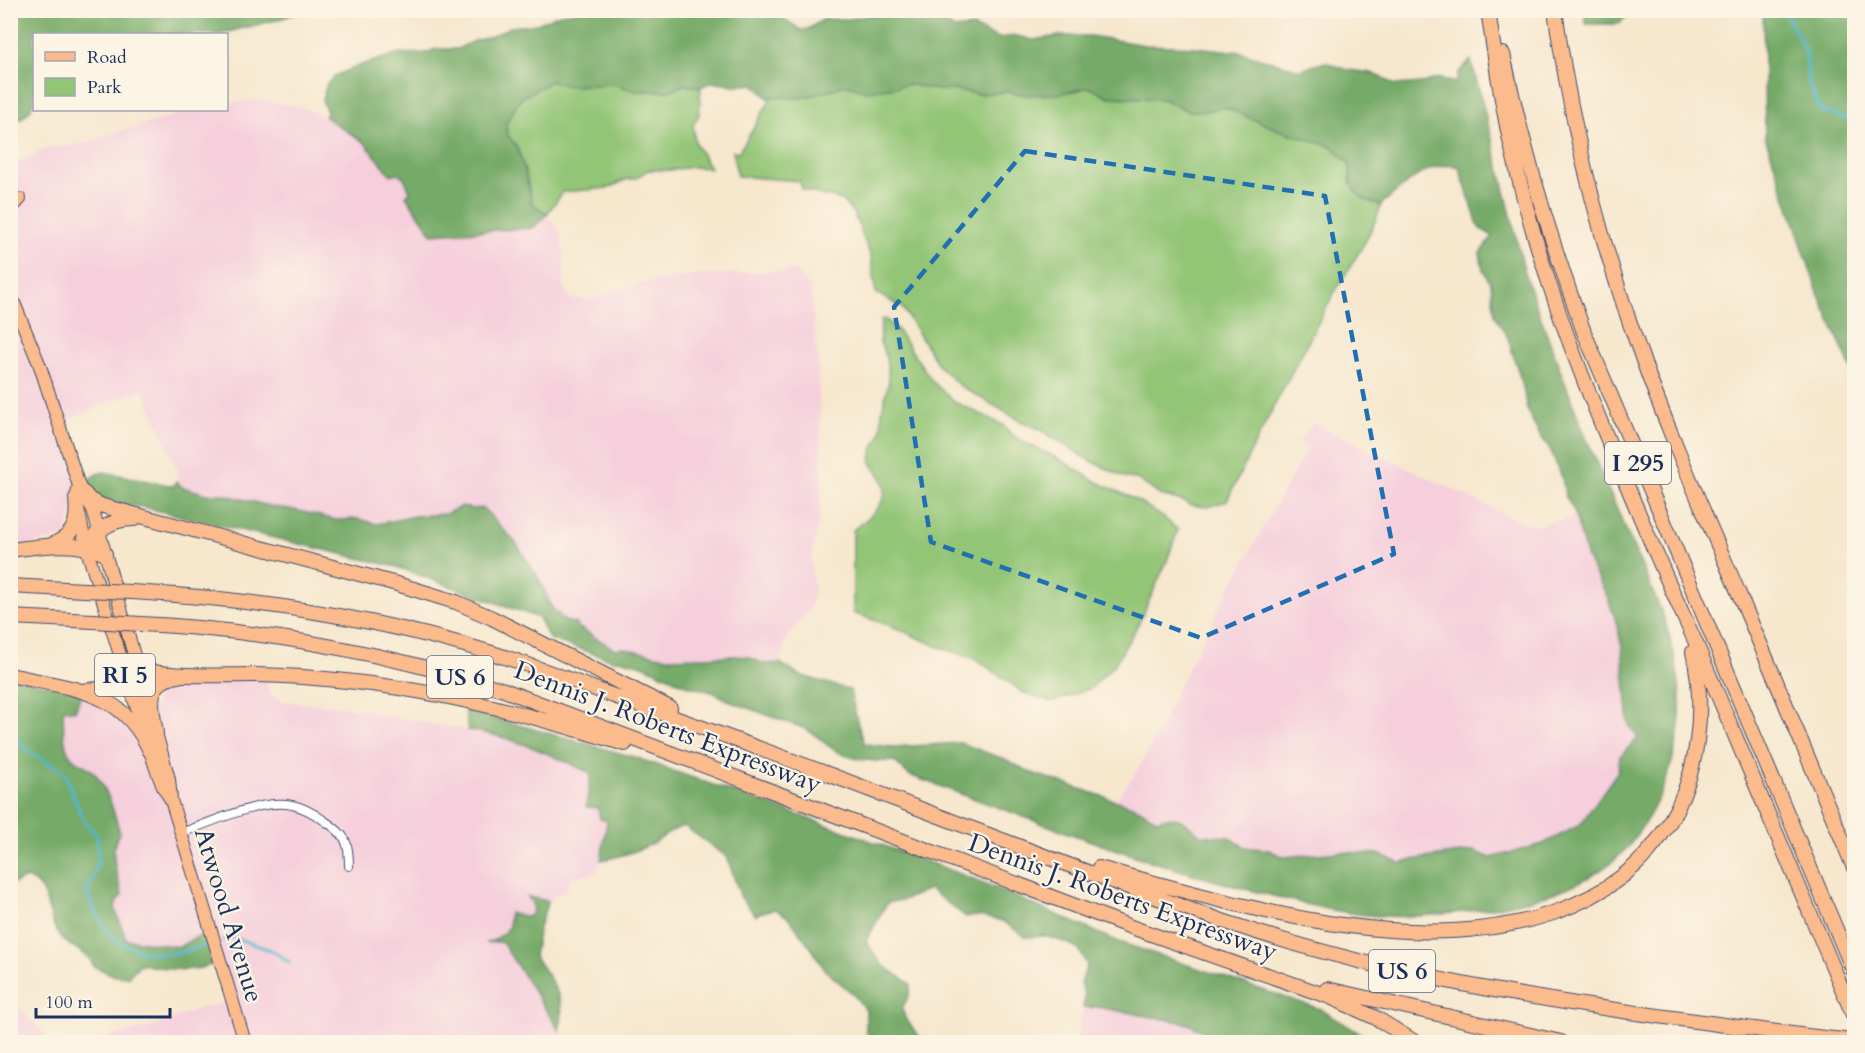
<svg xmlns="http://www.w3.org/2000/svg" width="1865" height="1053" viewBox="0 0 1865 1053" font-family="Cardo,serif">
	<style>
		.built { fill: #f5cfdc }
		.green { fill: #93c576; stroke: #577a6a; stroke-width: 1.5 }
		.forest { fill: #76aa67; stroke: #486c62; stroke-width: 1.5 }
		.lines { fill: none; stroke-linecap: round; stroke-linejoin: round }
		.stream { stroke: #50b7ce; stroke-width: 3 }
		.minor-casing { stroke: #3c4b6f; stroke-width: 10 }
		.primary-casing { stroke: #3c4b6f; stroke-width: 14 }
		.motorway-casing { stroke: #3c4b6f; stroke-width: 16 }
		.minor { stroke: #fff; stroke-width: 8 }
		.primary { stroke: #fbbb8c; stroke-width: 12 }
		.motorway { stroke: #fbbb8c; stroke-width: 14 }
		.motorway-bridge-casing { stroke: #3c4b6f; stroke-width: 16; stroke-linecap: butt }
		.motorway-bridge { stroke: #fbbb8c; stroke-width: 14 }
		.marked { fill: none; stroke: #1f6fb2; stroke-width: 4.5; stroke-dasharray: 12 8; stroke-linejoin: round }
		.labels { text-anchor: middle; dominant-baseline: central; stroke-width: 4.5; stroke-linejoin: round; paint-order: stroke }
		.shield { fill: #fcf5e5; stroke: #5e6a86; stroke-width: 1.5 }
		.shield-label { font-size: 24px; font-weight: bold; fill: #1b2f5e }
		.street-label { font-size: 26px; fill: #1b2f5e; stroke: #fcf5e5 }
	</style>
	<rect width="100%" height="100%" fill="#fcf5e5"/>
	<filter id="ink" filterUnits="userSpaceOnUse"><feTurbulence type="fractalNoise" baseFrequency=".0167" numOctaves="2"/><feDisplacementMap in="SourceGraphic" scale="12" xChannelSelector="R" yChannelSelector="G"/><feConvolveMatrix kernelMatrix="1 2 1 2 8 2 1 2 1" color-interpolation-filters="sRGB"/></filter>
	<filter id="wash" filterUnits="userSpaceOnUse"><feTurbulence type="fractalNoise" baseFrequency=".008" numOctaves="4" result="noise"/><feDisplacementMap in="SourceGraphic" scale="24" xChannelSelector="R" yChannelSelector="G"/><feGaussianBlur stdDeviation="1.35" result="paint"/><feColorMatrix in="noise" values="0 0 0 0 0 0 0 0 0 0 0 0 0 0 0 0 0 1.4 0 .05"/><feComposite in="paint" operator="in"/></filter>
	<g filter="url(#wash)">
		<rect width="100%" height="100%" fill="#f6e7cd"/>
		<!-- built -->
		<path class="built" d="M261 100 302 107 325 117 364 142 391 175 398 173 404 178 410 191 533 228 546 215 555 223 561 236 564 252V288L570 299 591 300 622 288 673 277 795 270 810 287 818 360 822 477 819 519 811 561 814 587 810 609 786 639 780 662 765 664 748 657 735 656 670 658 623 648 614 649 577 624 565 621 552 608 538 577 516 543 483 508 471 509 462 506 445 514 415 516 391 520 386 524H377L358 519 336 520 182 487 177 481 176 479 179 480 178 472 143 389 74 417 60 428 78 483 66 536 11 549V166L42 150 92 142 109 134 176 115 183 111 226 110 227 103Z
			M1313 423 1528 525H1539L1575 516 1587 559 1607 596 1615 618 1638 738 1620 756 1618 771 1580 826 1543 844 1491 858 1474 851 1411 860 1401 864 1380 854 1340 852 1284 857 1269 850 1245 847 1228 837 1200 835 1187 822 1157 821 1138 808 1116 800 1136 772 1158 734 1177 690 1221 604 1308 447 1299 442Z
			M268 673V692L281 701 349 707 448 727 492 733 520 742 591 773 590 784 598 808 607 821 601 860 595 873 570 878 567 889 548 901 529 897 534 909 531 915 488 943 500 942 503 944 568 1042H87L147 1028 205 1007 231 1001 212 936 194 938 179 947 126 939 115 909 116 902 122 895 113 851 115 839 90 767 72 760 66 747 63 712 65 709 75 710 82 690 125 713H152L162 680Z
			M1092 1006 1186 1023 1225 1042H1076L1083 1007 1091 1008Z
			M11 1010 23 1011 41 1030 48 1042H11Z"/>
		<!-- green -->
		<path class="green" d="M551 81 569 86 614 84 636 91H669L684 85 701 87 699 114 693 126 695 143 710 168 692 167 670 170H648L636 178 625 180 609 188 563 192 547 214 532 203 525 171 517 147 507 134 506 123 521 98Z
			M844 84 853 86 897 87 906 84 937 90H954L978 94 1009 92 1027 95 1076 91 1089 87 1110 97 1163 99 1188 111H1207L1224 107 1279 130 1334 147 1350 165V183L1381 205C1371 238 1349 267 1332 297 1296 365 1259 431 1227 501L1208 507 1190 505 1186 502 1160 495 1137 479 1126 478 1087 459 1040 429 1021 421 960 386 939 366 902 307 876 293 871 257 854 214 842 200 802 190 800 181 737 176 733 151 738 152C751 136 758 118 770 101L768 98C782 94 784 99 797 98 805 98 838 89 844 84Z
			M885 319 896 328 932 381 953 401 1003 425 1010 433 1025 443 1061 460 1091 479 1140 502 1164 518 1178 530 1166 563 1138 625 1115 664 1091 688 1052 702 1024 693 976 659 937 646 894 627 853 613V530C866 520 890 503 884 484 882 477 875 469 871 463L872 451 881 434 882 411 889 381 886 358 880 342 881 320Z"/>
		<!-- forest -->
		<path class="forest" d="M11 10H299V11C281 22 244 26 222 34H34C34 51 39 98 30 110 25 117 18 120 11 123Z
			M590 10 767 11 779 15 801 30 808 29 824 19H850L875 14 904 15 913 17 935 14 954 29 973 27 998 38 1017 36 1033 40 1058 36H1090L1145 45 1196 47 1240 52 1300 70 1325 62 1348 70 1372 73 1396 85 1422 83 1440 78 1456 83 1459 72 1471 60 1499 166 1526 278 1583 431 1663 615C1670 637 1676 660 1679 683 1685 731 1669 788 1642 827 1636 835 1631 845 1624 851 1589 886 1539 900 1492 908 1451 914 1408 919 1366 915 1328 911 1290 900 1253 891 1136 861 1023 816 909 775L894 761C874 762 849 760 833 749 823 743 816 734 806 729L734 703 712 692 688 686 643 665 619 659 616 661 549 639 539 618 397 567 143 507 105 504 80 485 99 473 104 472 174 486 176 481 182 487 207 494H222L273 507 295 510 336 520 358 519 377 524 415 516 445 514 462 506 471 509 483 508 516 543 538 577 552 608 565 621 577 624 578 627 614 649 623 648 670 658 735 656 748 657 765 664 780 663 799 675 850 690 858 725 865 744 893 747 961 743 1009 761 1029 772 1138 808 1157 820C1176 813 1187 822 1200 835L1228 837 1245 847 1269 850 1284 857 1340 852 1380 854 1401 864 1411 860 1474 851 1491 858 1543 844 1580 825 1618 771 1620 756 1638 738 1629 725 1622 647 1615 618 1607 596 1587 559 1574 511 1565 495 1562 477 1550 449 1539 434 1527 410 1523 387 1508 338 1495 315 1491 284 1483 270 1480 253 1493 236 1479 228 1459 167C1429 158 1402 188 1380 205 1355 198 1350 190 1350 165L1333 147 1279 130 1224 107 1207 111H1188L1163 99 1110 97 1089 87 1059 94 1027 95 1009 92 978 94 954 90H937L906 84 897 87 867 91 844 84C838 89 805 98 797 98 784 99 782 94 768 98L753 84 736 86 711 82 701 87 684 85 669 91H636L614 84 568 86 551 81 521 98 506 123 507 134 517 147 525 171 532 203 547 214 533 228 432 234 406 196 410 191 404 178 398 173 391 175 364 142 325 117 327 112 322 100 327 84 335 76 358 66 397 54 425 53 436 49H457L474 41 492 36 511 27 537 24 560 14Z
			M1584 11 1585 10 1632 11 1619 24H1586Z
			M1763 11H1854V375L1818 293 1765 136Z
			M11 677 82 692 75 711 65 709 63 712C64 726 62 752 75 760 84 766 90 767 97 776 109 793 114 813 120 833 107 849 118 877 122 895L116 902 115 909 126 939 179 947 194 938 210 934 220 962C188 974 173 970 140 964L128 977 115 976 93 966C87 949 67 948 58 934 47 918 49 884 26 878L11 885Z
			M465 710 634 757 852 834 979 881 1119 942 1320 1009 1374 1042H1225L1186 1023 1092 1006V1008L1083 1007 1085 996 1081 984 1087 965 1080 951 1068 943 1045 936 1026 937 1002 921 979 916 966 917 929 889 906 899 887 903 866 941 882 965 911 984 909 995 902 1009 906 1020 924 1042H909L898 1039 884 1040 866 1033V1010L852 993 825 970 812 949 788 917 775 909 759 913 756 916 741 898 727 857 684 826C670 830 666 835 655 842 638 851 620 857 601 860L607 821 600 819 598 808 586 807 591 773C551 755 512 736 468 730Z
			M528 897 548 901 539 927 534 956C550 978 569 1001 559 1030L503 944 500 942 485 943 495 940 509 928V913L526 917 531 915C534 907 533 903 528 897Z"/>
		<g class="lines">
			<!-- stream -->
			<path class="stream" d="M1784 10 1806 52 1808 81 1820 111 1854 120
				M10 729 20 742 31 753 64 772 83 819 97 836 98 863 87 893C93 907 99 922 110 934 123 948 147 954 166 954 180 955 195 948 207 945
				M223 940 233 937 273 951 289 962"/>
		</g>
	</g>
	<g filter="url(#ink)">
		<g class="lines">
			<defs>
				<path id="minor" d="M181 833C209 823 263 798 292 805 304 807 315 814 325 821 346 835 349 841 349 866"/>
				<path id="primary" d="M10 210 20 199
					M10 293 40 366 79 486 93 510 169 779 171 799
					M79 486 76 498 86 547 155 766 163 787 171 800 245 1042"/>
				<path id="motorway" d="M1488 10C1495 57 1501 103 1512 149 1538 266 1579 373 1626 483 1648 536 1671 589 1695 641L1854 1017
					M1555 10C1571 127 1600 241 1640 352 1669 434 1705 514 1739 594 1778 685 1816 776 1854 868
					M1503 54C1523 149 1551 242 1584 332L1854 972
					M84 493 90 500 103 506 397 584 456 602 492 618 670 708
					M53 544C76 535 78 520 76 498
					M86 547C98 529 112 519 134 519
					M10 550C41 546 76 540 105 554
					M10 586 84 590
					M132 592C256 599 376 617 495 654 549 671 602 692 655 711 845 777 1030 854 1220 920 1376 974 1540 1001 1703 1022 1753 1029 1804 1036 1854 1041
					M10 617 93 621
					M141 624C265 630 386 653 504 690L1131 927 1330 997 1376 1018 1415 1042
					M119 657C145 682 221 674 256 675 389 678 500 705 625 744
					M10 675C70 689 122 688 150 751
					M87 690C106 689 128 686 138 668
					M156 733C152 707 143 682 178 676
					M1099 868C1239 905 1411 961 1553 913 1602 896 1643 868 1669 823 1699 774 1706 707 1693 652
					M1327 989 1561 1042"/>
			</defs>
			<!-- minor casing -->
			<use href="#minor" class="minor-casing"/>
			<!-- primary casing -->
			<use href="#primary" class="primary-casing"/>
			<!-- motorway casing -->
			<use href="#motorway" class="motorway-casing"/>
			<!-- minor -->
			<use href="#minor" class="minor"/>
			<!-- primary -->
			<use href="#primary" class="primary"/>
			<!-- motorway -->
			<use href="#motorway" class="motorway"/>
			<defs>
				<path id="motorway-bridge" d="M84 590 132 592
					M93 621 141 624"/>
			</defs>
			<!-- motorway-bridge casing -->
			<use href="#motorway-bridge" class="motorway-bridge-casing"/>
			<!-- motorway-bridge -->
			<use href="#motorway-bridge" class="motorway-bridge"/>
		</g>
	</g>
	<!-- marked area -->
	<path class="marked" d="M1025 151 1325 196 1394 554 1201 638 931 542 894 307Z"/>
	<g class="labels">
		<!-- shield labels -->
		<g class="shield">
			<rect x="1605" y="442" width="66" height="42" rx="4.5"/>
			<rect x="95" y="654" width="60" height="42" rx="4.5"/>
			<rect x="427" y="656" width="66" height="42" rx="4.5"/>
			<rect x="1369" y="950" width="66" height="42" rx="4.5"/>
		</g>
		<g class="shield-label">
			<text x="1638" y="463">I 295</text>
			<text x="125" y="675">RI 5</text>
			<text x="460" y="677">US 6</text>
			<text x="1402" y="971">US 6</text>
		</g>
		<!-- street labels -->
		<g class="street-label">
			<text transform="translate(668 727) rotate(21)">Dennis J. Roberts Expressway</text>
			<text transform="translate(1123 897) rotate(20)">Dennis J. Roberts Expressway</text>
			<text transform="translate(229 915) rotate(73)">Atwood Avenue</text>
		</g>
	</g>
	<!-- margin -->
	<rect width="1865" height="1053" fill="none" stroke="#fcf5e5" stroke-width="36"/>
	<!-- legend -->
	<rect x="33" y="33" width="195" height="78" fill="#fcf5e5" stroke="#a2a6af" stroke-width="1.5"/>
	<rect x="45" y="52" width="30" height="9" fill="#fbbb8c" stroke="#a2a6af" stroke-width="1.5"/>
	<text x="87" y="63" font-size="18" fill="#1b2f5e">Road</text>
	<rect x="45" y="78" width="30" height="18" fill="#93c576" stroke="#a2a6af" stroke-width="1.5"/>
	<text x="87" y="93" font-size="18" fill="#1b2f5e">Park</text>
	<!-- scale -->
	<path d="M36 1008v9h134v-9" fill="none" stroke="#1b2f5e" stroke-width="3"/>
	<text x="45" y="1008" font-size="18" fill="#1b2f5e" stroke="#fcf5e5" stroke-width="4.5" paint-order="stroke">100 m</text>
</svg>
